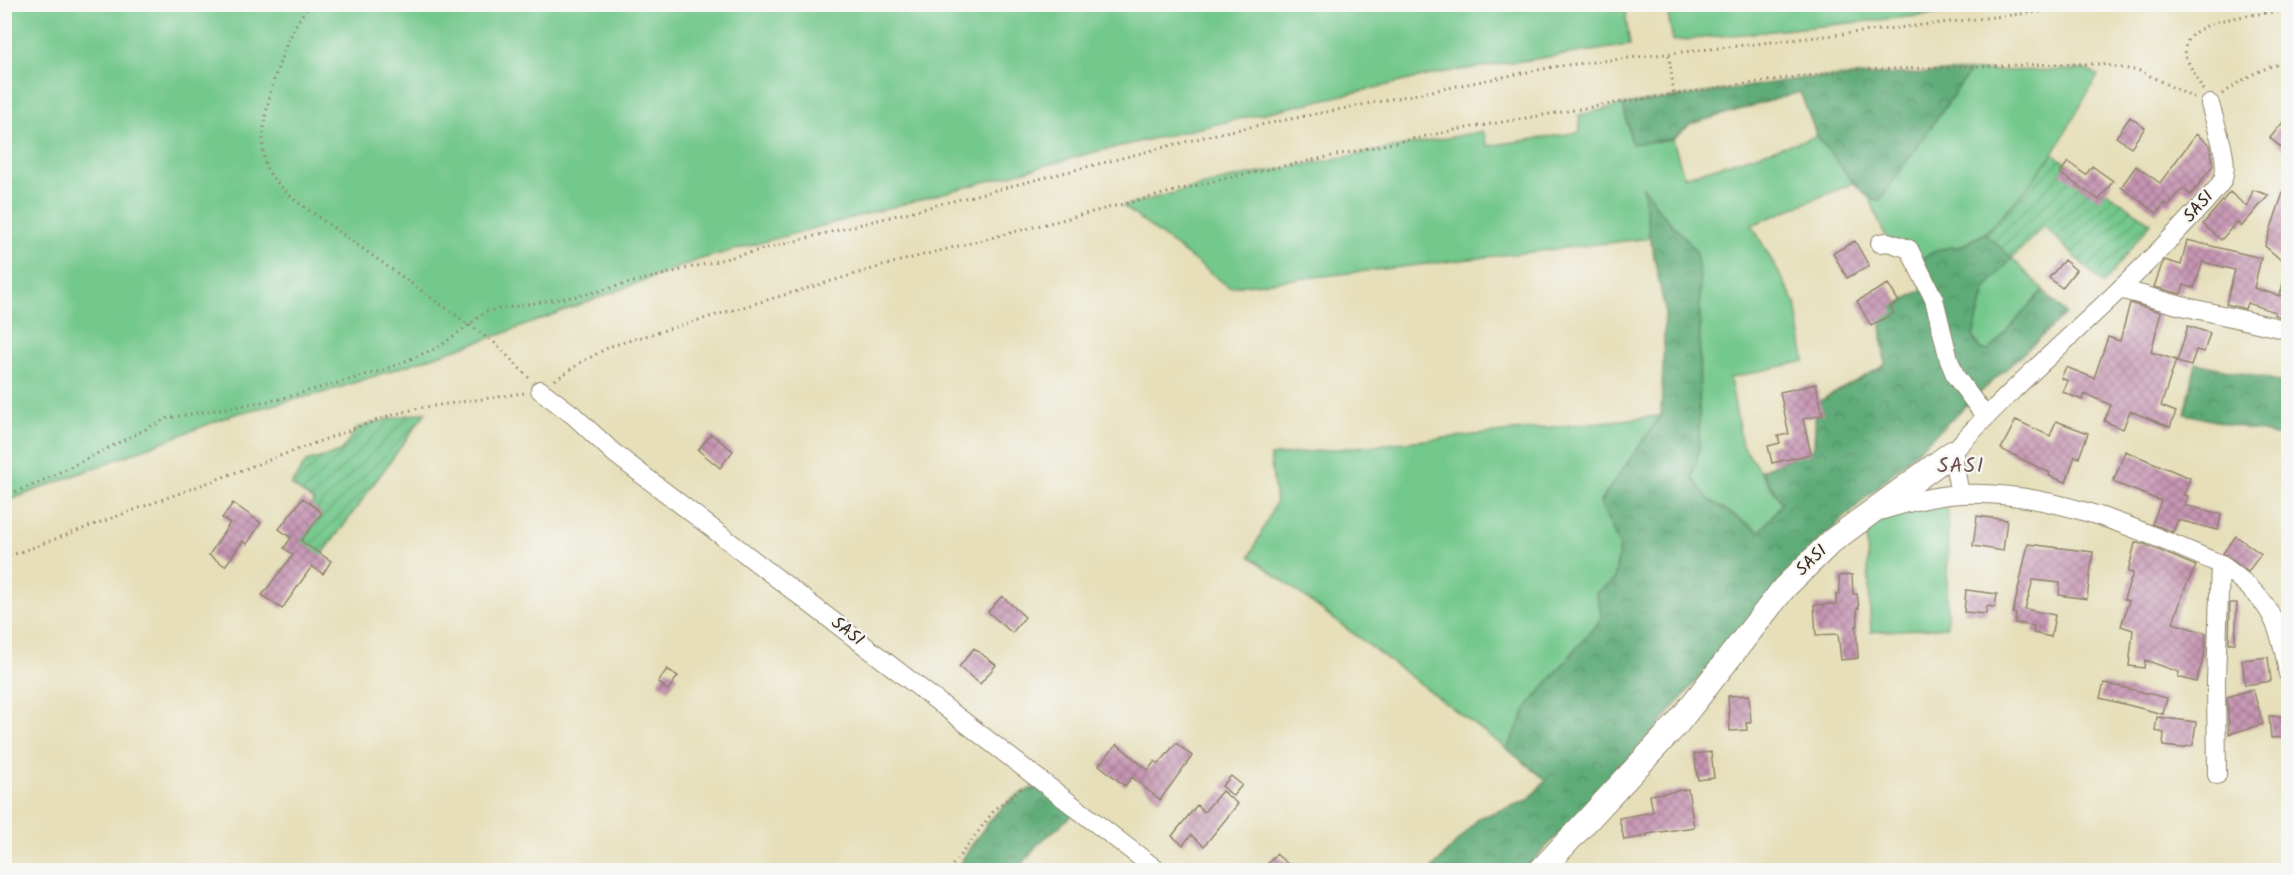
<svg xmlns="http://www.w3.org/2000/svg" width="2293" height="875" viewBox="0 0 2293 875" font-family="Kalam,sans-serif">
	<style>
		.green { fill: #73c88c; stroke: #577955; stroke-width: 1.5 }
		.forest { fill: url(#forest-crowns); stroke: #4c6b4b; stroke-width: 1.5 }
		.garden { fill: url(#garden-furrows); stroke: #577955; stroke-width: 1.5 }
		.building { fill: url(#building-cross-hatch) }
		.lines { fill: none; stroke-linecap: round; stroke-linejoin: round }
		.minor-casing { stroke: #90846c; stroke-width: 20 }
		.major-casing { stroke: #90846c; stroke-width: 26 }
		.path { stroke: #90846c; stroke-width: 3; stroke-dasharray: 1.5 4.5; stroke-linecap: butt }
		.minor { stroke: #fff; stroke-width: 18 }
		.major { stroke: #fff; stroke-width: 24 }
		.labels { text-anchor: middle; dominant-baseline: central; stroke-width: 4.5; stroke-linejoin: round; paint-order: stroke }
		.street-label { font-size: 18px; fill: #3b2a1e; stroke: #f6f6f2 }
		.quarter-label { font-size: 21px; letter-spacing: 1.5px; fill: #6c4f52; stroke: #f6f6f2 }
	</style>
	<defs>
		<pattern id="forest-crowns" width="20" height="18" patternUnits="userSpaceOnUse" patternTransform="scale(1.5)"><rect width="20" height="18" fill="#5eac78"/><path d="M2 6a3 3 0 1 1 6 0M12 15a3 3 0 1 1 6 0" fill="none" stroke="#4f8c62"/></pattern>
		<pattern id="garden-furrows" width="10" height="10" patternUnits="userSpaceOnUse" patternTransform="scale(1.5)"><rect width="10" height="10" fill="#73c88c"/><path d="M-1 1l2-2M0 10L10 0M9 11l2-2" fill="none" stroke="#60a372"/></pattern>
		<pattern id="building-cross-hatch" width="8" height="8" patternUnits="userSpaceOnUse" patternTransform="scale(1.5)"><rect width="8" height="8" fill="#c695b3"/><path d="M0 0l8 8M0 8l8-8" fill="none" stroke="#a27a91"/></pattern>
	</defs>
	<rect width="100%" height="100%" fill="#f6f6f2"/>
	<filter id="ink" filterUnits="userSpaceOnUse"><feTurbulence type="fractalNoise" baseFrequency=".0167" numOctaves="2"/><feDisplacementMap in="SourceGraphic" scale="12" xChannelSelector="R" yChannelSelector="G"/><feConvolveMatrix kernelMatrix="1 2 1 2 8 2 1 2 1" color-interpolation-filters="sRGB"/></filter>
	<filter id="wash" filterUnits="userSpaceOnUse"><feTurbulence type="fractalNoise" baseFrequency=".008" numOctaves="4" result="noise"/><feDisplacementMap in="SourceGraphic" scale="24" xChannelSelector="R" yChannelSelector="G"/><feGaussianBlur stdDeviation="1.35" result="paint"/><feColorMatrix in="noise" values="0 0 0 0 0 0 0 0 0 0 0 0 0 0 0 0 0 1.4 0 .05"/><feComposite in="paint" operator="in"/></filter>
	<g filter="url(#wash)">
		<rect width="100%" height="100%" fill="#e6dfba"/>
		<!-- green -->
		<path class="green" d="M5 4H1624L1630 45 1440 73 1095 152 701 259 502 334 326 392 235 414 5 502Z
			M1666 5V4L2027 5 1673 41Z
			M2086 70 2098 75 2053 154 2023 193 1985 233 1961 246 1939 249 1914 263 1885 236 1870 199H1880L1970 71Z
			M1623 105 1632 143 1673 139 1684 177 1817 136 1854 183 1752 225 1796 304 1805 361 1730 378 1742 445 1782 503 1760 532 1708 499 1692 477 1699 451 1700 278 1695 249 1658 209 1644 188 1650 238 1229 287 1123 206 1228 179 1483 131 1488 146 1580 132 1579 115Z
			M2012 258 2043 290 1989 351 1980 349 1973 336 1985 289Z
			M1661 416 1600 501 1620 547 1614 580 1596 593 1602 618 1528 706 1507 749 1250 556 1276 502 1270 456Z
			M1948 499 1947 627 1871 632 1866 521Z"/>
		<!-- forest -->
		<path class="forest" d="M1970 71 1880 200 1870 199 1854 183 1817 136 1800 92 1691 124 1673 139 1632 144 1623 105 1805 78Z
			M1643 186 1658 209 1695 249 1700 278 1699 451 1692 477 1708 499 1760 532 1782 503 1761 470 1814 448 1816 403 1885 365 1880 315 1923 289 1914 263 1939 249 1961 246 1985 233 2012 258 1985 289 1973 336 1980 349 1989 351 2043 290 2066 314 1821 539 1752 615 1658 726 1568 825 1523 870H1431L1479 818 1528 800 1546 780 1507 749 1528 706 1602 618 1596 593 1614 580 1620 547 1600 502 1661 415 1665 310 1650 238Z
			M2196 363 2288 383V438L2185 414Z
			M1039 787 1075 813 1037 845 1018 870H955C976 841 1000 794 1039 787Z"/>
		<!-- garden -->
		<path class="garden" d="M2053 154 2151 223 2103 284 2044 226 2012 258 1985 233 2023 193Z
			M426 412 320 558 287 537 314 501 291 485 306 462 341 452 357 428 388 419Z"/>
		<g id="blocks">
			<!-- building -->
			<path class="building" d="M2289 115V154L2270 138Z
				M2130 117 2145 128 2131 147 2116 137Z
				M2196 134 2210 145 2213 165 2191 195 2182 189 2169 206 2164 203 2157 213 2121 187 2136 166 2160 183Z
				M2068 162 2086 175 2092 166 2113 181 2099 200 2060 173Z
				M2286 184H2289V267L2265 246Z
				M2253 190 2269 195 2241 227 2237 222 2221 240 2203 224 2230 192 2247 207Z
				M2187 240 2261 258 2254 288 2280 296 2284 279 2289 280V319L2274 315 2275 312 2247 303 2245 309 2226 304 2235 270 2203 262 2194 288 2184 285 2181 294 2154 287 2162 264 2165 260 2181 265Z
				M1855 241 1869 266 1847 278 1833 253Z
				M2064 260 2076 270 2062 288 2049 278Z
				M1888 284 1899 302 1890 307 1894 313 1871 326 1857 301Z
				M2130 303 2161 312 2151 352 2176 360 2161 406 2176 412 2170 427 2130 411 2123 429 2104 421 2111 405 2085 394 2082 400 2063 392 2068 381 2061 378 2066 367 2094 378 2108 337 2120 341Z
				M2188 326 2210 333 2204 352 2196 350 2191 366 2177 362Z
				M1816 384 1823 415 1803 419 1811 454 1772 463 1768 446 1780 443 1778 436 1789 434 1780 392Z
				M2016 420 2050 436 2056 421 2088 433 2079 458 2075 456 2066 482 2049 476 2050 473 2001 449Z
				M711 434 733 451 720 468 698 450Z
				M2125 451 2190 478 2184 495 2188 496 2184 505 2221 514 2218 530 2178 520 2173 532 2152 524 2161 501 2113 482Z
				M303 498 322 513 301 541 331 561 323 574 312 566 282 609 262 595 293 555 284 548 291 538 279 529Z
				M233 503 261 523 247 544 243 541 225 566 209 555 230 523 222 518Z
				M1977 516 2007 520 2003 551 1973 546Z
				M2236 536 2261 554 2248 572 2223 553Z
				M2135 543 2144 544 2196 566 2185 588 2173 623 2206 633 2204 656 2196 682 2178 677 2179 672 2145 660 2144 668 2129 666 2133 630 2121 626 2129 601 2124 599 2133 573 2128 572Z
				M2028 544 2093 552 2087 599 2059 595 2060 583 2033 580 2025 609 2055 615 2051 637 2033 633 2034 626 2015 623 2016 614 2013 613Z
				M1852 575 1853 594H1857L1859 608H1857L1858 626H1856L1858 658 1841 660 1838 634 1816 635 1814 605 1836 604V595H1840L1839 576Z
				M1966 590 1997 594 1995 607 1987 606 1986 614 1964 612Z
				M1002 596 1025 617 1012 633 988 612Z
				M2230 603H2237L2235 643H2229Z
				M974 648 996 665 980 684 959 667Z
				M2268 657 2271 681 2245 685 2242 660Z
				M667 669 678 676 668 690 658 682Z
				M2104 683 2167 698 2163 714 2100 698Z
				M2253 689 2263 724 2229 734 2227 697Z
				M1749 695 1751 723H1746L1747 730 1730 731 1728 696Z
				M2269 716H2286L2287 737 2271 738Z
				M2157 717 2196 722 2193 745 2182 748 2163 746 2164 733 2155 731Z
				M1176 743 1192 756 1160 800 1132 777 1125 786 1099 765 1117 744 1148 770 1155 761 1159 764Z
				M1711 752 1714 778 1698 780 1694 754Z
				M1231 776 1242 785 1233 796 1222 786Z
				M1688 789 1694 827 1647 834V836L1624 840 1619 818 1653 812 1650 795Z
				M1222 791 1238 804 1204 846 1191 835 1183 845 1172 836 1197 805 1204 812Z
				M1276 854 1295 870H1262Z"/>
		</g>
	</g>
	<g filter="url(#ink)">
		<use href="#blocks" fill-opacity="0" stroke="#90846c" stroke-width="1.5"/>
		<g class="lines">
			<defs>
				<path id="minor" d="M1880 243 1888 242 1909 249 1934 299 1949 360 1956 377 1985 416
					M2120 289 2178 305 2288 330
					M540 390 573 415 614 453 1157 870
					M1960 494 1952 453C2025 372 2111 304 2185 223 2193 214 2219 189 2223 179 2230 160 2215 124 2210 104
					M1880 511C1906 503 1934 495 1961 494 2052 490 2138 529 2220 564L2216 681 2217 775
					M2220 564C2266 596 2280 618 2288 674"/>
				<path id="major" d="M1541 870 1677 724 1784 588 1832 541 1952 453"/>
			</defs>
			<!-- minor casing -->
			<use href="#minor" class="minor-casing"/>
			<!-- major casing -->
			<use href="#major" class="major-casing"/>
			<!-- path -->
			<path class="path" d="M310 4C284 33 253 129 266 166 271 180 286 191 296 201L496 344 529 378
				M1669 55 1674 94
				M2203 90 2184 54C2185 48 2186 41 2190 37 2208 17 2262 14 2288 10
				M2223 94C2242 79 2265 65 2288 63
				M555 380 580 363 611 346 896 262 1218 180 1450 131 1609 104 1780 79 1860 70 2058 64H2100L2140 71 2194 98
				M4 496 38 483 168 418 280 399 384 370 439 347 487 311 583 295 1220 133 1558 66 2110 4
				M4 558 388 416 419 408 524 393
				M949 870 996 808 1023 787"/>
			<!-- minor -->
			<use href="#minor" class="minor"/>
			<!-- major -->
			<use href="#major" class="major"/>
		</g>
	</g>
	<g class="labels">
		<!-- street labels -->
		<g class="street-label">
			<text transform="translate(2199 207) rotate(-48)">SASI</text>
			<text transform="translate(1812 561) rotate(-44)">SASI</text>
			<text transform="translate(847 632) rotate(38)">SASI</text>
		</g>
		<!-- quarter labels -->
		<g class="quarter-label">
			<text x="1961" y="466">SASI</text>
		</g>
	</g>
	<!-- margin -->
	<rect width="2293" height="875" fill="none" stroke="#f6f6f2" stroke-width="24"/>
</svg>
